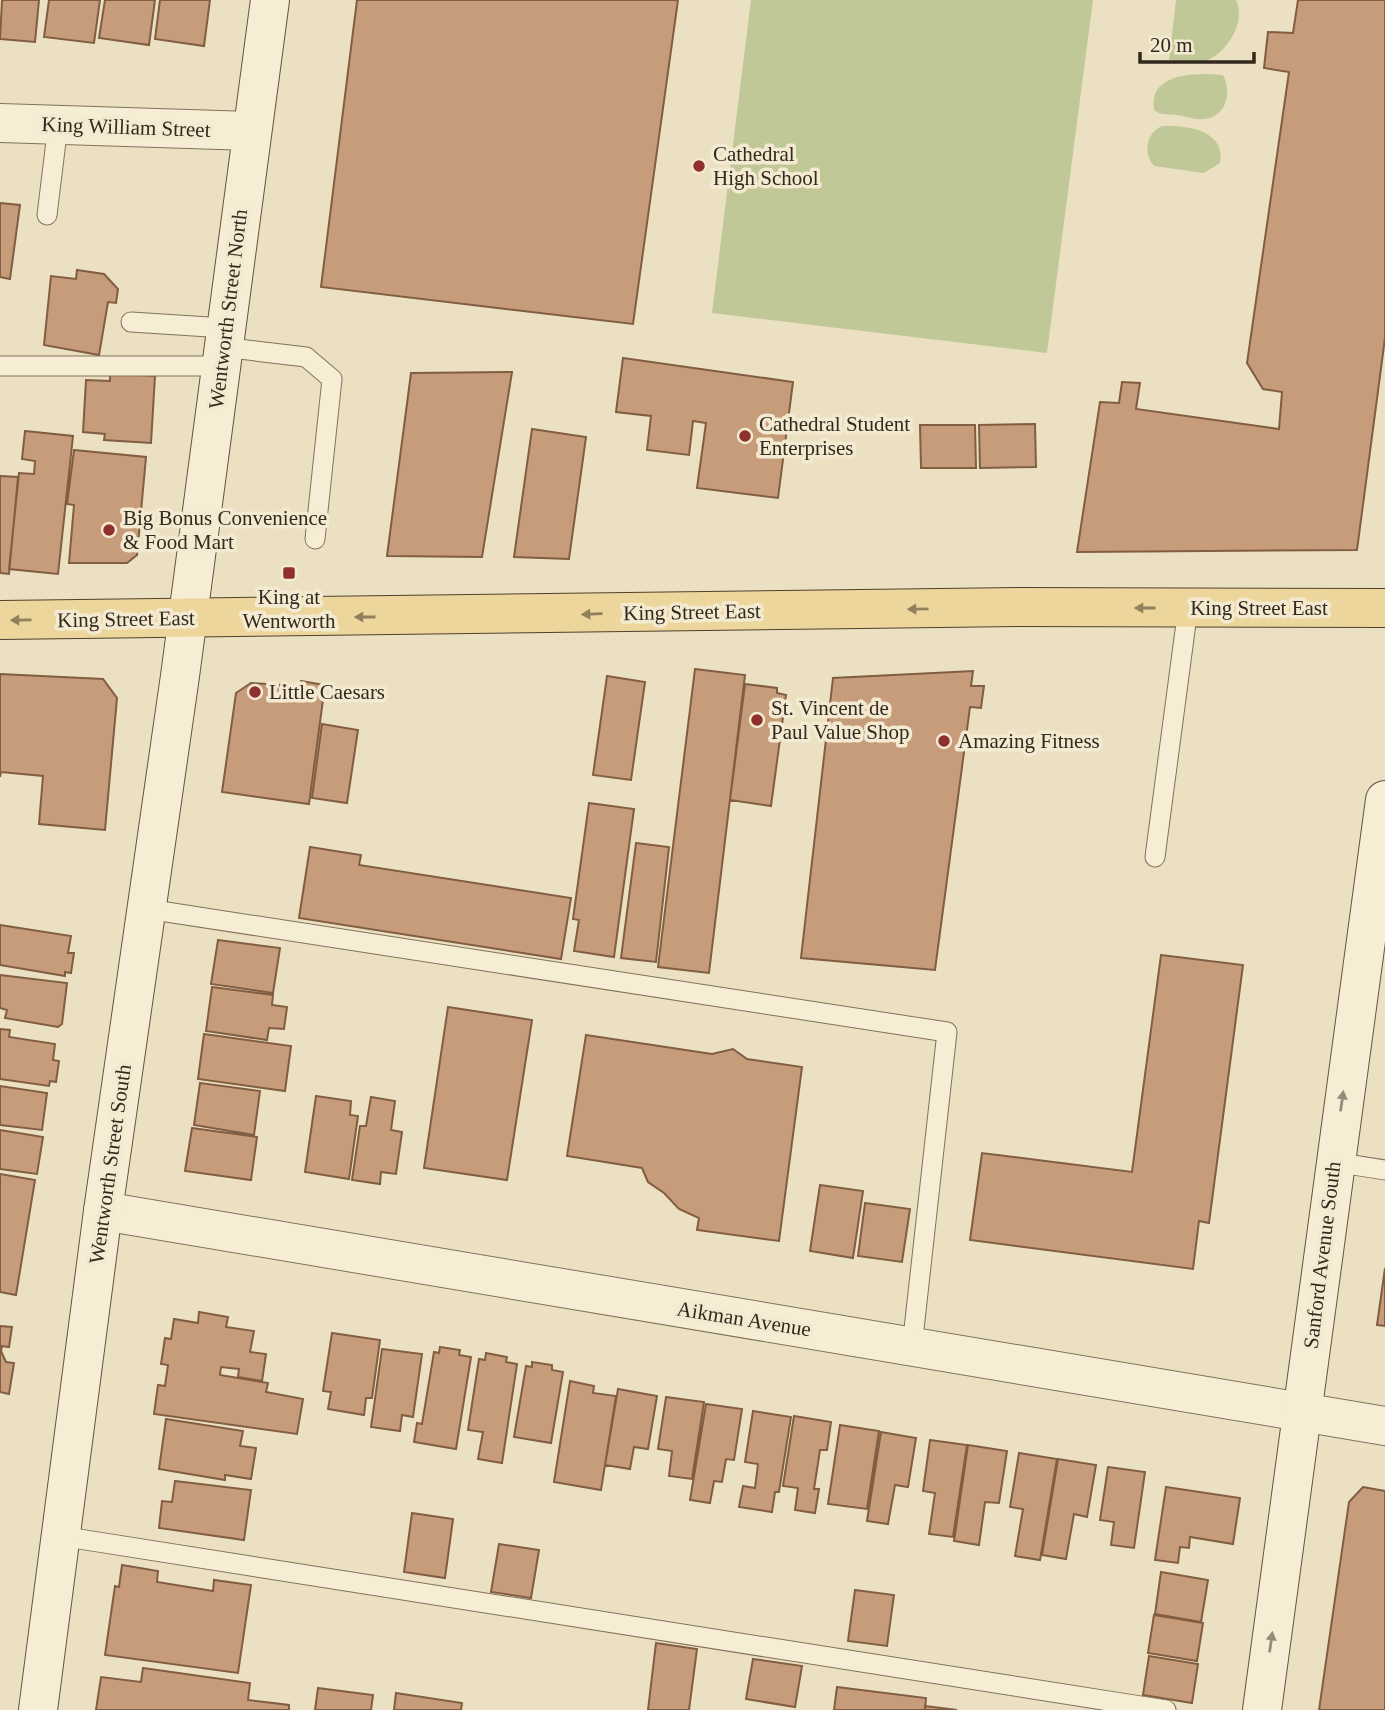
<svg xmlns="http://www.w3.org/2000/svg" width="1385" height="1710" viewBox="0 0 1385 1710" font-family="Georgia,serif">
	<style>
		.green { fill: #c1c897 }
		.building { fill: #c79c7a; stroke: #815d42; stroke-width: 2 }
		.lines { fill: none; stroke-linecap: round; stroke-linejoin: round }
		.lane-casing { stroke: #84715a; stroke-width: 21 }
		.street-casing { stroke: #84715a; stroke-width: 40 }
		.secondary-casing { stroke: #65533e; stroke-width: 40 }
		.primary-casing { stroke: #51402e; stroke-width: 40 }
		.lane { stroke: #f6edd5; stroke-width: 19 }
		.street { stroke: #f6edd5; stroke-width: 38 }
		.secondary { stroke: #f6edd5; stroke-width: 38 }
		.primary { stroke: #ecd69b; stroke-width: 38 }
		.oneway { fill: #90805c }
		.oneway2 { fill: #958b7a }
		.poi-dot { fill: #8f302e; stroke: #f3ead1; stroke-width: 2.5 }
		.labels { text-anchor: middle; dominant-baseline: central; stroke-width: 7; stroke-linejoin: round; paint-order: stroke }
		.street-label { font-size: 21px; fill: #34291e; stroke: #f3ead1 }
		.poi-label { font-size: 21px; fill: #34291e; stroke: #f3ead1; text-anchor: start }
	</style>
	<rect width="100%" height="100%" fill="#ebe0c2"/>
	<!-- green -->
	<path class="green" d="M751 0H1093L1047 353 712 313Z
		M1176 0H1236C1248 24 1222 61 1197 63 1188 63 1178 61 1169 60Z
		M1208 74 1223 75C1232 92 1227 117 1204 119 1195 120 1185 116 1176 115 1167 114 1162 116 1154 110 1149 77 1184 74 1208 74Z
		M1162 126C1187 125 1226 130 1220 163L1204 173 1154 166C1143 153 1146 133 1162 126Z"/>
	<!-- building -->
	<path class="building" d="M2 0H39L35 42 0 39Z
		M49 0H100L94 43 44 37Z
		M105 0H155L149 45 99 38Z
		M160 0H210L204 46 155 39Z
		M357 0H678L633 324 321 287Z
		M1298 0H1385V338L1357 550 1077 552 1100 402 1119 403 1122 382 1140 383 1136 409 1279 429 1282 392 1263 389 1247 363 1289 72 1264 68 1268 32 1293 33Z
		M0 203 20 205 10 279 0 277Z
		M77 270 104 274 118 289 116 303 108 302 99 355 44 345 51 276 76 279Z
		M623 358 793 382 778 498 697 488 706 423 693 421 689 455 647 450 651 416 616 412Z
		M512 372 482 557 387 556 411 373Z
		M110 373 155 376 151 443 104 440 105 434 83 432 86 380 110 381Z
		M1035 424 1036 467 980 468 979 425Z
		M920 425H975L976 468H921Z
		M532 429 586 437 569 559 514 557Z
		M25 431 73 436 58 574 9 569 19 473 34 474 35 461 22 459Z
		M74 450 146 457 137 555 127 563H69L74 505 67 504Z
		M0 476 18 477 9 574 0 573Z
		M695 669 745 675 709 973 658 967Z
		M973 671 971 686H984L981 708 970 707 935 970 801 958 833 678Z
		M0 674 103 679 117 698 105 830 39 824 43 776 1 772 0 777Z
		M607 676 645 682 631 780 593 775Z
		M301 681 325 685 309 804 222 792 236 693 251 683 301 686Z
		M745 684 777 688V693L786 695 771 806 730 800Z
		M322 724 358 730 347 803 312 798Z
		M589 803 634 809 614 957 574 951 579 920 573 919Z
		M636 843 669 847 656 962 621 958Z
		M310 847 361 855 359 865 571 898 561 959 299 918Z
		M0 925 71 936 68 953H74L71 973 65 972V976L0 965Z
		M218 940 280 948 273 993 211 984Z
		M1161 955 1243 965 1209 1223 1199 1221 1193 1269 970 1240 982 1153 1132 1172Z
		M0 975 67 983 62 1024 58 1027 5 1018 7 1010 0 1008Z
		M212 987 273 995 272 1005 287 1007 284 1029 269 1028 267 1040 206 1031Z
		M448 1007 532 1020 507 1180 424 1168Z
		M0 1029 10 1030 9 1037 55 1044 53 1060 59 1061 56 1082 50 1081 49 1086 0 1079Z
		M204 1034 291 1046 285 1091 198 1079Z
		M586 1035 712 1054 733 1049 747 1059 802 1067 779 1241 697 1230 699 1218 679 1209 664 1193 648 1182 642 1168 567 1156Z
		M200 1083 260 1091 254 1135 194 1125Z
		M0 1086 47 1093 42 1130 0 1125Z
		M316 1096 351 1101 350 1115 358 1116 349 1179 305 1172Z
		M371 1097 395 1101 391 1130 402 1132 396 1174 381 1172 380 1184 352 1180 360 1126H366Z
		M192 1128 257 1137 251 1180 185 1171Z
		M0 1130 43 1137 37 1174 0 1169Z
		M0 1174 35 1180 16 1295 0 1292Z
		M820 1185 863 1191 853 1258 810 1251Z
		M865 1203 910 1209 902 1262 858 1256Z
		M1385 1268V1326L1377 1325Z
		M199 1312 228 1317 226 1327 254 1331 250 1352 266 1354 262 1381 238 1377 239 1369 221 1367 220 1375 268 1383 266 1392 303 1399 297 1434 154 1414 158 1385 165 1386 168 1365 161 1364 165 1338 171 1339 174 1319 198 1323Z
		M0 1326 12 1327 9 1347 2 1346 1 1351 6 1362 14 1363 9 1394 0 1392Z
		M332 1333 380 1340 372 1398H366L364 1415 328 1409 331 1392 323 1391Z
		M440 1347 460 1350 459 1355 471 1357 456 1449 414 1442 417 1423 422 1424 434 1352 439 1353Z
		M382 1349 422 1354 413 1417 402 1415 400 1431 371 1427Z
		M486 1353 507 1357 506 1362 517 1364 502 1463 478 1459 483 1432 468 1430 479 1359 485 1360Z
		M532 1362 552 1365V1370L563 1372 551 1443 514 1437 526 1366 532 1367Z
		M570 1381 594 1386 593 1393 616 1396 601 1490 554 1482Z
		M618 1389 657 1396 648 1449 634 1447 630 1469 605 1465Z
		M666 1397 704 1402 692 1479 669 1476 672 1451 658 1449Z
		M706 1404 742 1409 734 1460 726 1459 722 1482 714 1481 710 1503 690 1500Z
		M753 1411 791 1417 779 1492H775L772 1512 739 1507 743 1486 755 1488 758 1464 745 1462Z
		M794 1416 831 1422 827 1450H820L814 1489H819L815 1513 795 1510 798 1488 783 1486Z
		M166 1419 243 1431 240 1446 256 1448 251 1479 225 1475V1480L159 1469Z
		M840 1425 879 1431 867 1509 828 1504Z
		M881 1432 916 1438 908 1487 895 1485 888 1524 867 1521Z
		M930 1440 967 1445 953 1537 929 1534 935 1493 923 1491Z
		M968 1445 1007 1451 999 1503 985 1502 979 1545 954 1541Z
		M1019 1453 1057 1459 1040 1560 1015 1556 1023 1509 1010 1507Z
		M1058 1459 1096 1465 1087 1517 1074 1514 1066 1559 1042 1555Z
		M1108 1467 1145 1472 1134 1548 1111 1545 1114 1522 1100 1520Z
		M175 1481 251 1490 244 1540 159 1528 162 1501 172 1502Z
		M1166 1487 1240 1498 1233 1544 1190 1537 1189 1548 1180 1547 1178 1563 1155 1560Z
		M1363 1487 1385 1491V1710H1319L1349 1502Z
		M412 1513 453 1519 445 1578 404 1572Z
		M499 1544 539 1550 531 1598 491 1592Z
		M122 1565 158 1571 157 1582 213 1591 214 1580 251 1585 238 1673 105 1655 115 1586 119 1587Z
		M1161 1572 1208 1580 1201 1622 1155 1614Z
		M855 1590 894 1595 887 1646 848 1641Z
		M1154 1615 1203 1623 1197 1661 1148 1653Z
		M656 1643 697 1649 689 1710H648Z
		M1149 1656 1198 1664 1192 1703 1143 1695Z
		M753 1659 802 1666 795 1707 746 1699Z
		M143 1668 250 1683 248 1700 289 1705V1710H96L101 1677 141 1682Z
		M837 1687 926 1698 925 1710H834Z
		M318 1688 373 1695 371 1710H315Z
		M396 1693 462 1703 461 1710H394Z
		M925 1706 957 1710H925Z"/>
	<g class="lines">
		<defs>
			<path id="lane" d="M47 215 58 125
				M131 322 225 328
				M222 347 306 357 332 379 315 539
				M0 366H220
				M1155 857 1188 608
				M147 909 947 1032 912 1347
				M1334 1162 1385 1170
				M60 1536 1166 1710"/>
			<path id="street" d="M0 123 251 131
				M103 1211 1385 1426"/>
			<path id="secondary" d="M38 1710 103 1211 180 676 270 0
				M1262 1710 1385 800"/>
			<path id="primary" d="M0 620 1019 607 1385 608"/>
		</defs>
		<!-- lane casing -->
		<use href="#lane" class="lane-casing"/>
		<!-- street casing -->
		<use href="#street" class="street-casing"/>
		<!-- secondary casing -->
		<use href="#secondary" class="secondary-casing"/>
		<!-- primary casing -->
		<use href="#primary" class="primary-casing"/>
		<!-- lane -->
		<use href="#lane" class="lane"/>
		<!-- street -->
		<use href="#street" class="street"/>
		<!-- secondary -->
		<use href="#secondary" class="secondary"/>
		<!-- primary -->
		<use href="#primary" class="primary"/>
	</g>
	<!-- one-way arrows -->
	<defs><path id="oneway-solid" d="M-6-.8H1V-3.2L6.5 0L1 3.2V.8H-6Z" transform="scale(1.75)"/></defs>
	<g class="oneway">
		<use href="#oneway-solid" transform="translate(1145 608) rotate(-180)"/>
		<use href="#oneway-solid" transform="translate(918 609) rotate(179)"/>
		<use href="#oneway-solid" transform="translate(592 614) rotate(178)"/>
		<use href="#oneway-solid" transform="translate(365 617) rotate(180)"/>
		<use href="#oneway-solid" transform="translate(21 620) rotate(179)"/>
	</g>
	<g class="oneway2">
		<use href="#oneway-solid" transform="translate(1342 1101) rotate(-82)"/>
		<use href="#oneway-solid" transform="translate(1271 1642) rotate(-82)"/>
	</g>
	<!-- markers -->
	<g class="poi-dot">
		<circle cx="699" cy="166" r="7"/>
		<circle cx="745" cy="436" r="7"/>
		<circle cx="109" cy="530" r="7"/>
		<rect x="282" y="566" width="14" height="14" rx="3.5"/>
		<circle cx="255" cy="692" r="7"/>
		<circle cx="757" cy="720" r="7"/>
		<circle cx="944" cy="741" r="7"/>
	</g>
	<g class="labels">
		<!-- street labels -->
		<g class="street-label">
			<text transform="translate(126 127) rotate(2)">King William Street</text>
			<text transform="translate(228 309) rotate(-83)">Wentworth Street North</text>
			<text x="1259" y="608">King Street East</text>
			<text transform="translate(692 612) rotate(-1)">King Street East</text>
			<text transform="translate(126 619) rotate(-1)">King Street East</text>
			<text transform="translate(110 1164) rotate(-82)">Wentworth Street South</text>
			<text transform="translate(1322 1255) rotate(-83)">Sanford Avenue South</text>
			<text transform="translate(744 1319) rotate(9)">Aikman Avenue</text>
		</g>
		<!-- poi labels -->
		<g class="poi-label">
			<text x="713" y="154">Cathedral<tspan x="713" dy="24">High School</tspan></text>
			<text x="759" y="424">Cathedral Student<tspan x="759" dy="24">Enterprises</tspan></text>
			<text x="123" y="518">Big Bonus Convenience<tspan x="123" dy="24">&amp; Food Mart</tspan></text>
			<text x="289" y="597" text-anchor="middle">King at<tspan x="289" dy="24">Wentworth</tspan></text>
			<text x="269" y="692">Little Caesars</text>
			<text x="771" y="708">St. Vincent de<tspan x="771" dy="24">Paul Value Shop</tspan></text>
			<text x="958" y="741">Amazing Fitness</text>
		</g>
	</g>
	<!-- scale -->
	<path d="M1140 52v10h114v-10" fill="none" stroke="#34291e" stroke-width="3.5"/>
	<text x="1150" y="52" font-size="21" fill="#34291e" stroke="#f3ead1" stroke-width="5" paint-order="stroke">20 m</text>
</svg>
